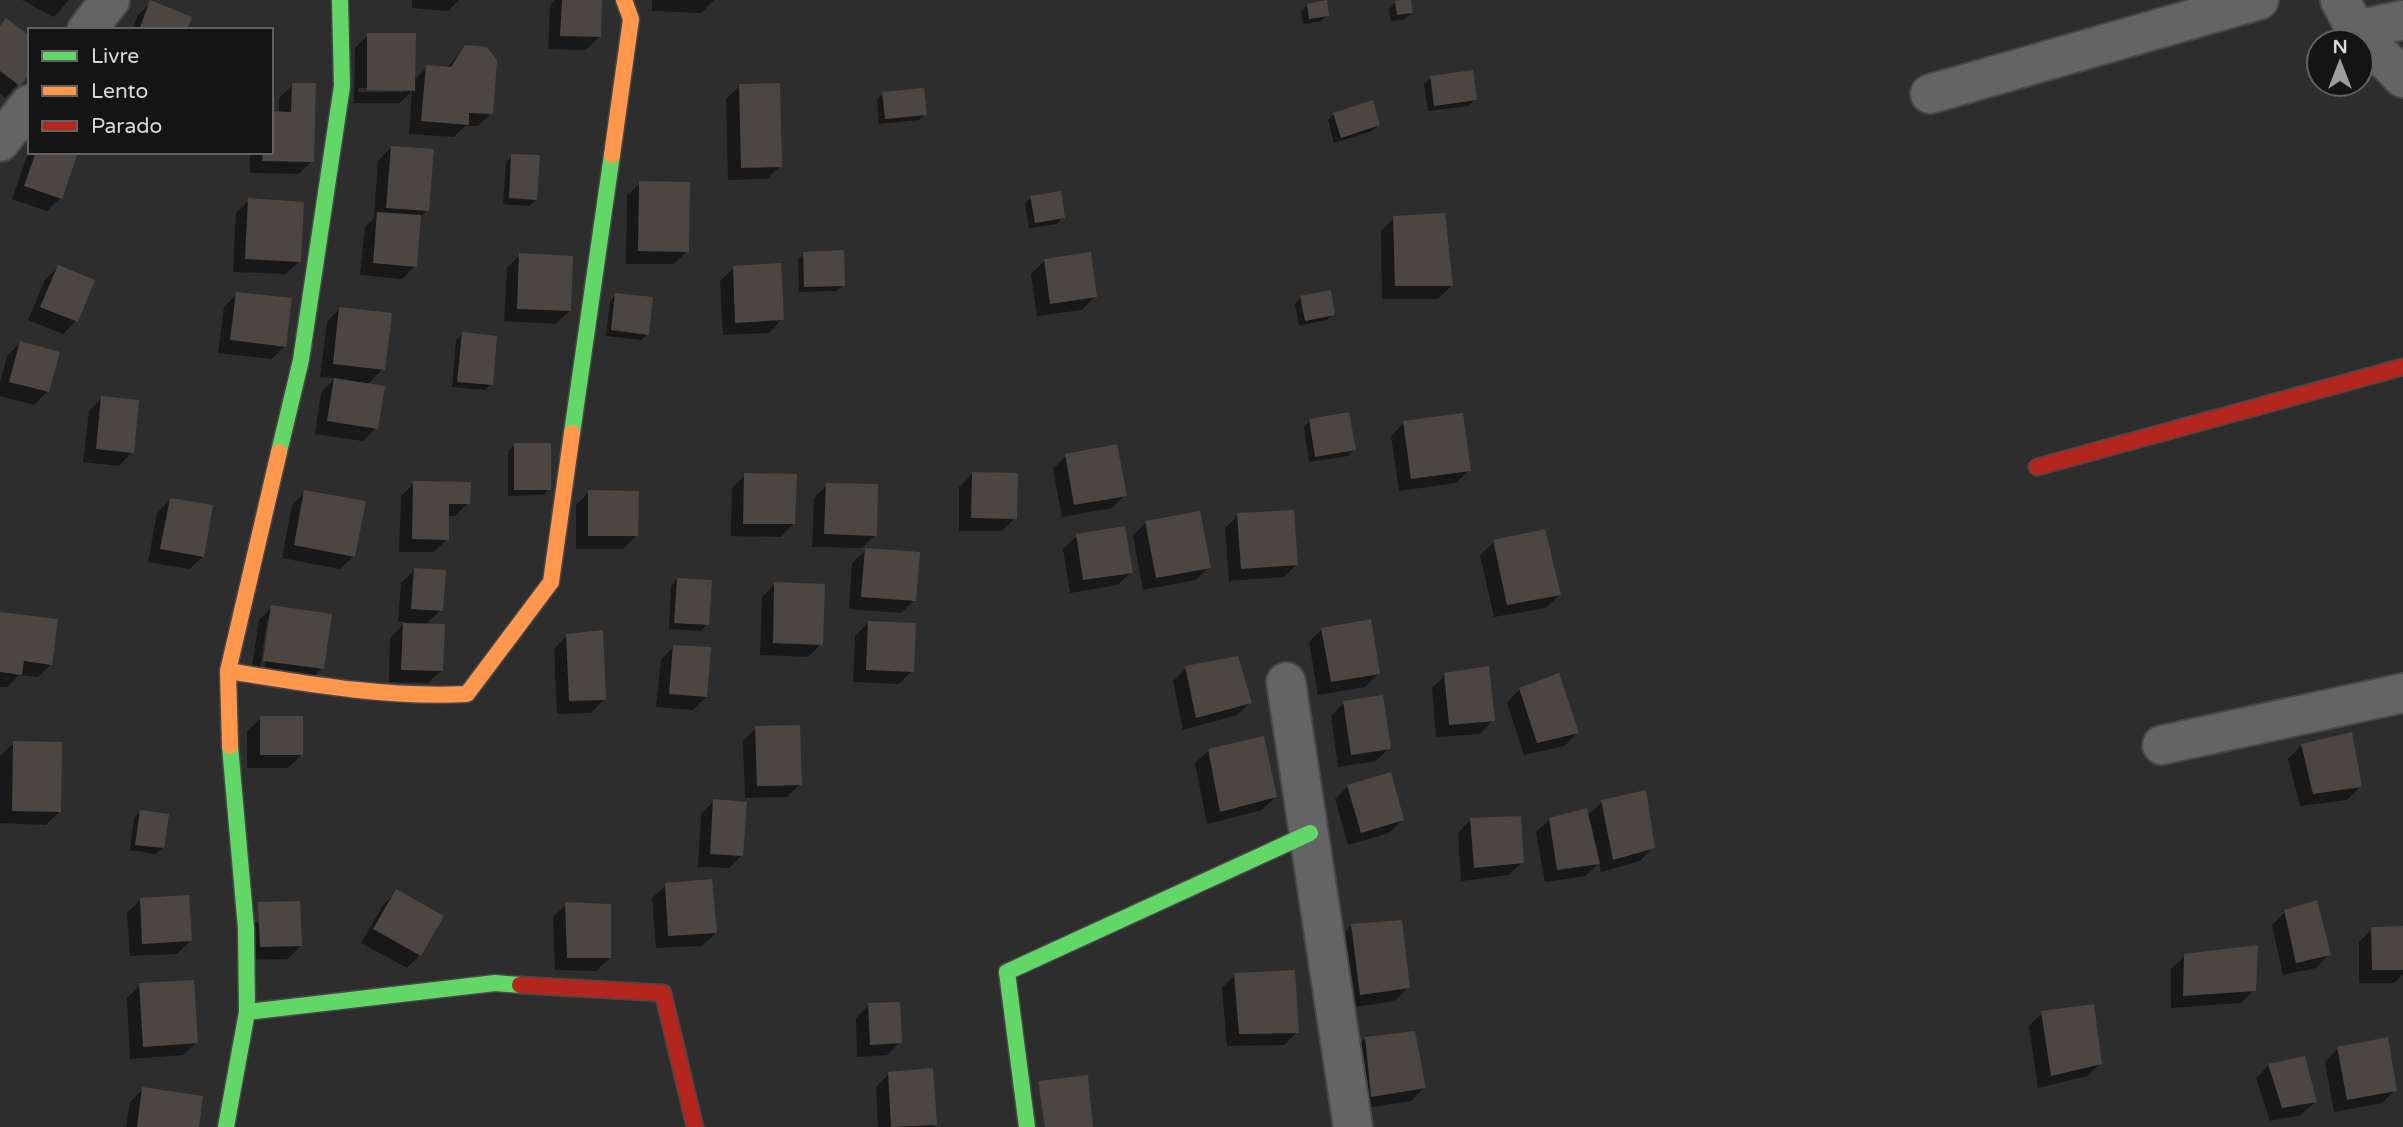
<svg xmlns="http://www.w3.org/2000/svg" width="2403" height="1127" viewBox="0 0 2403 1127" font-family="'Varela Round',sans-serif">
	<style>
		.shadow { fill: #0007; fill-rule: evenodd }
		.building { fill: #4c4643 }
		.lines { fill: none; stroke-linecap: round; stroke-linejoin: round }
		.street-casing { stroke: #484849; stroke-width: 42 }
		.fast-casing { stroke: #484849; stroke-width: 19 }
		.slow-casing { stroke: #484849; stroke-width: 19 }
		.jam-casing { stroke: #484849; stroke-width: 19 }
		.street { stroke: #646464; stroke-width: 38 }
		.fast { stroke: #63d668; stroke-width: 16 }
		.slow { stroke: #ff974d; stroke-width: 16 }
		.jam { stroke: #b3261e; stroke-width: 16 }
	</style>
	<rect width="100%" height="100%" fill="#2d2d2d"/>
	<!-- shadow -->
	<path class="shadow" d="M22 0H69L54 17Z
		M412 0H459L448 11 412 8Z
		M555 0H601L599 37 586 50 548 49 550 5Z
		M652 0H714L701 13 652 11Z
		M151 2 185 30H132L138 15Z
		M1395 3 1411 13 1405 19 1391 21 1389 9Z
		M1307 5 1327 15 1321 21 1303 24 1301 12Z
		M0 27 30 70 5 98 0 94Z
		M368 35 414 80 427 67 446 69 465 47 491 113 478 126H465L454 137 409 134 412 91 400 103H354L355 48ZM358 88 403 89V92H358Z
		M1431 78 1475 100 1468 106 1428 111 1424 84Z
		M293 85 312 161 299 174 250 173V152H271L279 113V98Z
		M740 86 780 166 767 179 728 180 726 99Z
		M883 93 925 114 919 120 879 124 877 100Z
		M1334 114 1378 125 1372 131 1334 143 1328 120Z
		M391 147 428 210 419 218 415 266 402 279 360 275 365 227 374 218 378 161Z
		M30 148V152H76L60 198 47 211 12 199Z
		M512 156 536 200 529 206 503 204 506 162Z
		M640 183 687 251 674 264H626L627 196Z
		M1031 197 1063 217 1057 224 1029 228 1025 204Z
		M249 200 299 261 286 274 233 272 236 213Z
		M1394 218 1451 286 1438 299H1382L1381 231Z
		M804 254 843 285 837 291 799 292 798 260Z
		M520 255 569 311 556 324 504 321 507 268Z
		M1044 261 1095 296 1082 310 1037 316 1031 274Z
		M58 267 76 321 63 334 28 320 45 280Z
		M734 268 782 319 769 333 723 335 720 281Z
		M237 294 285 346 272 359 218 353 224 307Z
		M616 295 648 334 641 340 606 336 610 301Z
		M1301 297 1333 314 1327 320 1299 326 1295 304Z
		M340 308 383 369 367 385 376 428 363 441 315 434 321 393 335 378 320 377 327 322Z
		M463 334 491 384 485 390 452 387 456 340Z
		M20 343 47 392 34 405 0 396V383L7 356Z
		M102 398 132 452 119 466 83 462 89 411Z
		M1310 420 1354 449 1348 456 1309 462 1304 427Z
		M1404 423 1469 470 1456 483 1399 491 1391 436Z
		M515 445 549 489 543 495 508 496V451Z
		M1066 456 1125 495 1112 508 1062 517 1053 469Z
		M972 474 1015 518 1002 531H959V487Z
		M745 475 794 523 781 537 731 536 732 488Z
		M414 483 468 503 455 516H447V539L434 552H399L401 496Z
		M827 485 875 535 862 548 812 547 814 498Z
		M305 492 354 556 340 569 282 558 292 505Z
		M589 492 636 536 623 549H576V505Z
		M170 500 203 556 190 569 148 562 157 513Z
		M1238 515 1297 564 1284 577 1229 581 1225 528Z
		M1146 522 1209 567 1196 580 1143 590 1133 536Z
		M1077 536 1131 572 1118 585 1070 593 1063 549Z
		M1494 542 1559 595 1546 608 1494 617 1480 555Z
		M866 550 914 600 901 613 849 609 852 563Z
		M415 569 441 610 425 625 442 670 428 683 389 682 390 638 406 622 398 621 401 583Z
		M677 579 707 624 701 631 669 629 671 586Z
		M775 584 821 644 808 657 760 655 762 597Z
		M272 607 330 616 322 668 309 681 251 674 259 620ZM267 620H271L264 670 260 669Z
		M0 614 51 664 38 677 19 675 7 687H0Z
		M868 623 912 671 899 684 853 682 855 636Z
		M1322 629 1378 674 1365 687 1318 695 1309 642Z
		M567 635 604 699 591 713 557 714 554 649Z
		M674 646 706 697 693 710 656 707 661 660Z
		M1186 668 1250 702 1237 715 1183 730 1173 681Z
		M1445 675 1493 720 1480 734 1436 737 1432 688Z
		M1520 689 1577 733 1564 746 1524 755 1507 703Z
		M1344 703 1389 748 1376 761 1338 767 1331 716Z
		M261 718 301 755 288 768H247V731Z
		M756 728 800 784 787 797 745 798 743 741Z
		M14 743 59 812 46 825 0 823V756Z
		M2301 746 2360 787 2347 800 2300 806 2288 759Z
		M1209 750 1275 797 1262 810 1207 824 1195 763Z
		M1348 786 1402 820 1389 833 1348 845 1335 799Z
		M714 801 742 855 729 868 698 867 701 814Z
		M1602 802 1653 847 1640 861 1601 872 1599 863 1585 876 1545 882 1536 832 1550 819 1587 816Z
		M140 812 163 847 156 854 130 850 134 818Z
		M1471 819 1522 862 1509 875 1461 881 1458 833Z
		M666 885 716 933 702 946 656 948 652 898Z
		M396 892 420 955 407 968 361 943 383 905Z
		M140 900 190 941 177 954 130 956 127 913Z
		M566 904 610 958 596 971 555 970 553 917Z
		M2285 912 2329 954 2316 968 2283 975 2272 925Z
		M246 917 301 945 288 959 247 960Z
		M1351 926 1408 987 1395 1001 1347 1008 1338 939Z
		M2403 927V974L2394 983H2359V942L2372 929Z
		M2185 956 2254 990 2241 1003 2171 1008V969Z
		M1235 975 1297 1032 1284 1045 1227 1046 1222 988Z
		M140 985 197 1042 183 1055 130 1059 127 998Z
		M869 1005 900 1042 887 1055 857 1057 856 1018Z
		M2042 1013 2101 1063 2087 1076 2038 1088 2029 1026Z
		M1365 1039 1424 1088 1411 1101 1358 1109 1352 1052Z
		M2338 1048 2395 1090 2382 1103 2334 1112 2325 1062Z
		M2269 1065 2315 1102 2301 1115 2270 1121 2256 1078Z
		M889 1074 935 1125 933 1127H878L876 1087Z
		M143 1089 197 1127H126L130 1102Z"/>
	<!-- building -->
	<path class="building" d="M150 0 192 17 187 30H139Z
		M562 0H602L601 37 560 36Z
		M1327 0 1329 16 1309 19 1307 4Z
		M1401 0H1411L1413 13 1397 15 1395 1Z
		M6 18 30 36V73L20 86 0 71V26Z
		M367 33H416L415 91 367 90Z
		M465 45 487 47 497 60 493 114 469 113V125L421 121 426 65 451 67Z
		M1473 70 1477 100 1434 106 1430 76Z
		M292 83H316L314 162 262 161 263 152H271V111L291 112Z
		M780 83 782 167 741 168 739 84Z
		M924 88 927 115 885 119 882 92Z
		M1373 100 1380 125 1341 138 1333 113Z
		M391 146 434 149 429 211 386 208Z
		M36 152H78L62 199 24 186Z
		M511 154 540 155 537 200 509 198Z
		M639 181 690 182 689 252 638 251Z
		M1061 191 1065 218 1035 223 1030 196Z
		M248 198 304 202 301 262 245 259Z
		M377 212 421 215 417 267 373 263Z
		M1445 213 1453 286H1395L1393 216Z
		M844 250 845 286 804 287 803 252Z
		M1091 252 1097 297 1050 304 1044 259Z
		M519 253 573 256 571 311 517 309Z
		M781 263 784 320 735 323 733 266Z
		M58 265 95 280 78 322 40 307Z
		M1331 290 1335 315 1305 321 1300 296Z
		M236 292 292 298 286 347 230 340Z
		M615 293 653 297 649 335 611 330Z
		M339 307 392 313 385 370 333 364Z
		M462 332 497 336 493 385 457 382Z
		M20 341 60 352 49 392 9 382Z
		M334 378 385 386 378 429 327 421Z
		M101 396 139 400 134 453 96 449Z
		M1349 412 1356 450 1315 457 1309 419Z
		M1463 413 1471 471 1411 479 1403 421Z
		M514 443H551V490H514Z
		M1117 444 1127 496 1074 505 1065 454Z
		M972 472 1018 473 1017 519 971 518Z
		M744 473 797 474 795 524H743Z
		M413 481 471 482 470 504H449V540L412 539Z
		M826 483 878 484 877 536 824 534Z
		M304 490 366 501 355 557 294 545Z
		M588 490 639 491 638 536H588Z
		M170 498 213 505 204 557 160 549Z
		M1294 510 1298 565 1241 569 1237 513Z
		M1200 511 1211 568 1156 578 1145 521Z
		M1125 526 1133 573 1083 580 1076 534Z
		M1545 529 1561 595 1507 605 1493 540Z
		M865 548 920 552 916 601 861 597Z
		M414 568 446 570 443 611 411 609Z
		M677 578 712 580 709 625 674 623Z
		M774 582 825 584 823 645 773 643Z
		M271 605 332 614 324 669 263 661Z
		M0 612 58 619 52 665 24 661 22 675 0 672Z
		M1371 619 1380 674 1331 682 1321 628Z
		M868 621 916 623 914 672 866 670Z
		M403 623 445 624 443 671 401 670Z
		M603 630 606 700 569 701 566 634Z
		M673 645 711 647 707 697 669 694Z
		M1238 656 1252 703 1196 718 1185 666Z
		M1489 666 1495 721 1449 725 1444 673Z
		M1559 673 1579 733 1537 743 1519 688Z
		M1383 695 1391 749 1351 755 1343 701Z
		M260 716H303V755H260Z
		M800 725 802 785 757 786 755 726Z
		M2352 732 2362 787 2313 794 2301 744Z
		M1264 736 1277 797 1220 812 1208 749Z
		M13 741 62 742 61 812 12 811Z
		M1391 772 1404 820 1361 833 1347 785Z
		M1646 790 1655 848 1613 860 1601 800Z
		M713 799 747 802 743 856 710 854Z
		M1587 808 1600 864 1557 870 1549 818Z
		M140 810 169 814 164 848 135 845Z
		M1521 816 1524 863 1474 868 1470 818Z
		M712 879 717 933 668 936 665 883Z
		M396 889 444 916 421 956 373 929Z
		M189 895 192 941 142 944 140 898Z
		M2317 900 2331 955 2296 963 2284 910Z
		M300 901 302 946 260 947 258 902Z
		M565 902 611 904V958H567Z
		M1402 920 1410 988 1360 995 1351 924Z
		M2403 926V970H2372L2371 927Z
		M2258 945 2256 991 2183 996 2184 954Z
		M1295 970 1299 1033 1239 1034 1234 973Z
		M194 980 198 1043 143 1047 139 983Z
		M900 1002 902 1043 870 1045 868 1003Z
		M2094 1004 2102 1064 2051 1076 2041 1011Z
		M1415 1031 1426 1088 1371 1097 1365 1037Z
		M2388 1037 2397 1091 2347 1100 2337 1047Z
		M2305 1056 2317 1102 2282 1108 2268 1064Z
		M933 1068 937 1125 891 1127 888 1072Z
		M1088 1075 1093 1127H1045L1038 1081Z
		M142 1087 203 1096 199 1127H137Z"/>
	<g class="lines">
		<defs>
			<path id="street" d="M2340 0 2356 30 2403 78
				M87 30 110 0
				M2356 30 2403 20
				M1930 94 2259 0
				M0 142 30 104
				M1286 682 1353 1127
				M2162 745 2403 693"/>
			<path id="fast" d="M572 433 612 155
				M279 452 301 360 342 86 340 0
				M247 1012 495 983 520 985
				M226 1127 247 1012 246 928 230 746
				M1027 1127 1007 972 1310 833"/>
			<path id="slow" d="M612 155 631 19 624 0
				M228 671C308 684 386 698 467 694L551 582 572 433
				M230 746 228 671 279 452"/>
			<path id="jam" d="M2037 467 2403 367
				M520 985 663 993 695 1127"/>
		</defs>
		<!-- street casing -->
		<use href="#street" class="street-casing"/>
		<!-- fast casing -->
		<use href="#fast" class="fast-casing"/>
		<!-- slow casing -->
		<use href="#slow" class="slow-casing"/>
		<!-- jam casing -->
		<use href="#jam" class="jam-casing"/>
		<!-- street -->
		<use href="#street" class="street"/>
		<!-- fast -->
		<use href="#fast" class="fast"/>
		<!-- slow -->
		<use href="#slow" class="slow"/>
		<!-- jam -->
		<use href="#jam" class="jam"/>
	</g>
	<!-- legend -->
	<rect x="28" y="28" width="245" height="126" fill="#141415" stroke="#626263" stroke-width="2"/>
	<rect x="42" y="51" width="35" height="10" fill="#63d668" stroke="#626263" stroke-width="2"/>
	<text x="91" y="63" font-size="21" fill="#d8d8d9">Livre</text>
	<rect x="42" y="86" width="35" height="10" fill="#ff974d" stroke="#626263" stroke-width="2"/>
	<text x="91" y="98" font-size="21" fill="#d8d8d9">Lento</text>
	<rect x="42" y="121" width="35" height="10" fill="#b3261e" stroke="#626263" stroke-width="2"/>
	<text x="91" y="133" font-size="21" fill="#d8d8d9">Parado</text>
	<!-- north arrow -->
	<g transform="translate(2340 63)"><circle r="33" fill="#141415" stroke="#626263" stroke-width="2"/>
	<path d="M0-5L12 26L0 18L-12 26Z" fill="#9c9c9d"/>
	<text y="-10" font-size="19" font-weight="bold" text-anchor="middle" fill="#d8d8d9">N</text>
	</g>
</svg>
